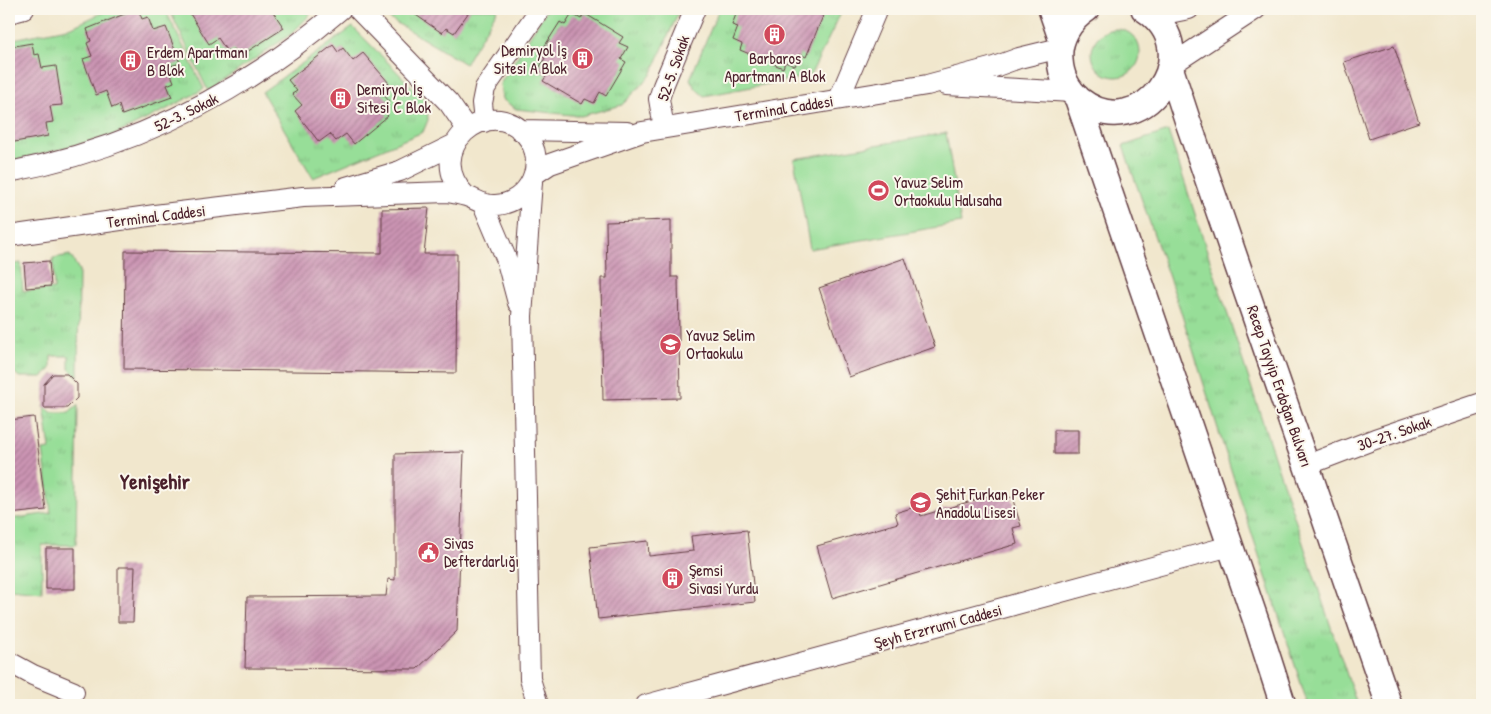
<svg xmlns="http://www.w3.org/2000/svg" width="1491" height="714" viewBox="0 0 1491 714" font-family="'Patrick Hand',sans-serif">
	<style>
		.grass { fill: url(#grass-tufts); stroke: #707e62 }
		.garden { fill: #97de98; stroke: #707e62 }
		.building { fill: url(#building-hatch) }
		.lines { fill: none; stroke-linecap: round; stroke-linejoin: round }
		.minor-casing { stroke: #633d43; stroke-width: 22 }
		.tertiary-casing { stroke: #633d43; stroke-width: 28 }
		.minor { stroke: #fff; stroke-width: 20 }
		.tertiary { stroke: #fff; stroke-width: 25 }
		.labels { text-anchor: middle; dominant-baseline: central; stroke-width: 4; stroke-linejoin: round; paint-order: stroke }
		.poi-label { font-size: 16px; fill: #4a1f2b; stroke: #fbf7ec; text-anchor: start }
		.street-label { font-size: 16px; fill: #4a1f2b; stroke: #fbf7ec }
		.district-label { font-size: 21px; font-weight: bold; fill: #4a1f2b; stroke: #fbf7ec }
	</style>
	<defs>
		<pattern id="grass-tufts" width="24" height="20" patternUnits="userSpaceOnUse" patternTransform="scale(1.25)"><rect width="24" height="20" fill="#97de98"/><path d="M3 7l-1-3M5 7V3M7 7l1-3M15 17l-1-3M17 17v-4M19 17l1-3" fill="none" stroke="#84be83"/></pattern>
		<pattern id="building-hatch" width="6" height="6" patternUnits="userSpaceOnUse" patternTransform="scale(1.25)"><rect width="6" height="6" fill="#cb94b3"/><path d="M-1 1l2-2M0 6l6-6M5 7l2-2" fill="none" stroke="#a77892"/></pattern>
	</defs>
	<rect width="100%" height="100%" fill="#fbf7ec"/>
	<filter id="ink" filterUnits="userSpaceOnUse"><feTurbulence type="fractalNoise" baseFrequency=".02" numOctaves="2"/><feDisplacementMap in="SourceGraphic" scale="10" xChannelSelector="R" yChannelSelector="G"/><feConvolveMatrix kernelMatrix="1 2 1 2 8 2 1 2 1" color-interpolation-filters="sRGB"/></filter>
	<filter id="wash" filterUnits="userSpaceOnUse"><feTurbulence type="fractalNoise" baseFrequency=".0096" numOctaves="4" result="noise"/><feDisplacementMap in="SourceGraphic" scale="20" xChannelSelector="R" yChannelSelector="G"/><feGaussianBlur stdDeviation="1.12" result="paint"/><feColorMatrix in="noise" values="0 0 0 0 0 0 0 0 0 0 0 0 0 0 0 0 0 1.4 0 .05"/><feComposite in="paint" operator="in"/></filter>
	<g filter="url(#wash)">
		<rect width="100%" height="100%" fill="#f1e7cd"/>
		<!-- grass -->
		<path class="grass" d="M110 9H165L204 89 167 109 112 136 9 162V40L72 27Z
			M169 9H313L308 17 291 34 208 91Z
			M383 9H498L465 64 380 13Z
			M547 9H680L651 75 622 105 581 116 516 109 502 99 500 84Z
			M719 9H843L810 76 704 96 695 88 690 79Z
			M353 27 427 102 428 120 423 132 313 178 262 92Z
			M1092 53a24 24 0 1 1 48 0a24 24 0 1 1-48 0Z
			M1168 131 1267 435 1357 705H1308L1233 476 1180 309 1123 146Z
			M70 255 79 270 78 377 69 369V356H51V369L42 377H19L15 373H9V265L21 263 23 291 54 289 53 258Z
			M78 405 76 545H42V592L9 589V519L51 513 43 450 50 449 44 406 51 413H69Z"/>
		<!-- garden -->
		<path class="garden" d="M946 133 961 223 810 249 794 159Z"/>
		<g id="blocks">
			<!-- building -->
			<path class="building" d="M137 9H138L142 19 148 17 153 31 166 27 180 63 168 67 174 82 167 85 172 97 122 115 119 105 112 108 106 91 96 95 83 59 92 56 87 43 91 41 87 29Z
				M187 9H271L284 28 239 57 234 49 228 53 218 38 209 44Z
				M407 9H471L454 33 446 28 442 33Z
				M738 9H820L818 13 823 16 806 57 800 54 795 66 785 62 783 68 740 50 742 44 733 40 738 27 732 25Z
				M584 13 623 37 619 43 628 47 621 59 626 62 606 96 600 92 594 103 585 99 582 104 543 81 547 75 538 70 545 58 539 55 560 22 565 25 572 14 581 19Z
				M32 43 34 55 39 54 42 68 56 66 62 105 50 106 53 122 46 123 48 136 9 143V47Z
				M333 45 338 52 343 48 353 61 363 53 389 83 380 91 390 102 382 109 388 116 354 144 346 134 336 141 330 134 319 142 295 111 302 105 292 94 297 91 288 80Z
				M1394 46 1419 122 1369 139 1344 62Z
				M429 208 424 254H457L456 373 124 369 125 251 382 253V209Z
				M671 220V277H678L680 398 603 400 601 278H607L606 222Z
				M905 258 935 347 849 377 819 288Z
				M49 261 51 286 26 288 24 263Z
				M53 374H67L77 384V398L67 408H44V384Z
				M34 417 46 510 9 514V420Z
				M1054 430H1078V454H1054Z
				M464 452 457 631 417 669 245 668 247 597 386 596 388 579 395 580V454Z
				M1002 492 1004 499 1012 497 1021 526 1013 528 1017 544 832 598 817 546 898 523 895 513 918 506 921 516Z
				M747 530 755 602 598 619 590 547 648 541 649 556 693 551 691 536Z
				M46 548H75V589H46Z
				M118 567H135L133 622H118Z"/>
		</g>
	</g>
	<g filter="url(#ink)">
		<use href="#blocks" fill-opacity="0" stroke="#633d43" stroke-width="1"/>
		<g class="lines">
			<defs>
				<path id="minor" d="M358 9 449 103 467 129
					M9 13 24 9
					M1154 16 1189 9
					M1171 65 1256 9
					M946 85 1072 92
					M839 99 877 9
					M484 122 482 103 485 88 540 9
					M664 128 659 99 663 86 695 9
					M520 130 627 132
					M9 172C134 148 245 92 341 9
					M535 174 550 164 642 132 927 85 994 67 1019 58 1060 48
					M532 182 522 316 530 679 538 705
					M346 187 400 171 455 144
					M483 204 506 258 518 303
					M9 236 155 215 303 197 447 192C454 193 460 194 466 196 476 199 483 206 495 205 529 204 549 162 526 135 488 91 420 151 466 196
					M1307 465 1375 439 1482 403
					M9 662 33 675 74 692
					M646 705 1230 546"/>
				<path id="tertiary" d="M1051 9 1062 41
					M1087 9C1070 20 1058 39 1060 60 1061 76 1068 90 1080 100 1141 148 1211 52 1144 9
					M1170 67 1187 119 1389 705
					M1077 97 1257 624 1283 705"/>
			</defs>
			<!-- minor casing -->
			<use href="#minor" class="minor-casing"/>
			<!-- tertiary casing -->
			<use href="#tertiary" class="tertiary-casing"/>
			<!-- minor -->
			<use href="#minor" class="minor"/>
			<!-- tertiary -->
			<use href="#tertiary" class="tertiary"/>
		</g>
	</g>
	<!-- icons -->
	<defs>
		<symbol id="building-disc" viewBox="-11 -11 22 22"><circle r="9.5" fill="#d1495b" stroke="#fbf7ec"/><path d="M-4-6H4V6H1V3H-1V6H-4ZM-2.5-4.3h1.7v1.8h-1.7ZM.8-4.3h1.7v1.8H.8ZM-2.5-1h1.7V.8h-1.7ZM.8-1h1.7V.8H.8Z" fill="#fff"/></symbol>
		<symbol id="stadium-disc" viewBox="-11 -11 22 22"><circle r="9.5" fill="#d1495b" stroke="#fbf7ec"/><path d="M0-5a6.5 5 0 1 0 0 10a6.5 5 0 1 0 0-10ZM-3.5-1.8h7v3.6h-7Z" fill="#fff"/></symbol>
		<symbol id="school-disc" viewBox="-11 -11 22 22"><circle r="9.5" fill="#d1495b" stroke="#fbf7ec"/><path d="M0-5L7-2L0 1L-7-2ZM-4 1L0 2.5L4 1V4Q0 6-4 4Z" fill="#fff"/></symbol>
		<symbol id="civic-disc" viewBox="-11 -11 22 22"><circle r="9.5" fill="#d1495b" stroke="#fbf7ec"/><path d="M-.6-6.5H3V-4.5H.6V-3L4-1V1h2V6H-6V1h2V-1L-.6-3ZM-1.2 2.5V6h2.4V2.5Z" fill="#fff"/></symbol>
	</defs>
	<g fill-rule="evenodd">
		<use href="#building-disc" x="762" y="22" width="25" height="25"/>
		<use href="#building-disc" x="570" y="46" width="25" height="25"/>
		<use href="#building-disc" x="118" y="48" width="25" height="25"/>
		<use href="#building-disc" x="328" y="86" width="25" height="25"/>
		<use href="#stadium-disc" x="866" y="178" width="25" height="25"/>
		<use href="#school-disc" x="658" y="332" width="25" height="25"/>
		<use href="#school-disc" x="908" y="490" width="25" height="25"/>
		<use href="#civic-disc" x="416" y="540" width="25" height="25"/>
		<use href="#building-disc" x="660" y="566" width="25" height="25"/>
	</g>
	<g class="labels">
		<!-- poi labels -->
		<g class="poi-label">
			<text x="567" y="50" text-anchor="end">Demiryol İş<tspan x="567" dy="18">Sitesi A Blok</tspan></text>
			<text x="147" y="52">Erdem Apartmanı<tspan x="147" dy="18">B Blok</tspan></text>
			<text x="775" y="58" text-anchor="middle">Barbaros<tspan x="775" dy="18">Apartmanı A Blok</tspan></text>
			<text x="357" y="89">Demiryol İş<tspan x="357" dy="18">Sitesi C Blok</tspan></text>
			<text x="894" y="182">Yavuz Selim<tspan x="894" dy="18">Ortaokulu Halısaha</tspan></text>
			<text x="686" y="335">Yavuz Selim<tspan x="686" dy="18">Ortaokulu</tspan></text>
			<text x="936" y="494">Şehit Furkan Peker<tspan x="936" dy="18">Anadolu Lisesi</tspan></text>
			<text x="444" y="543">Sivas<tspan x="444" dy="18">Defterdarlığı</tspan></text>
			<text x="689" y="570">Şemsi<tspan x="689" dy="18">Sivasi Yurdu</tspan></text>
		</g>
		<!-- street labels -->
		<g class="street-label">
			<text transform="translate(673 68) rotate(-71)">52-5. Sokak</text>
			<text transform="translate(784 108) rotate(-9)">Terminal Caddesi</text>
			<text transform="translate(186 112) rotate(-26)">52-3. Sokak</text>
			<text transform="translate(156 216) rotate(-7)">Terminal Caddesi</text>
			<text transform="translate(1280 386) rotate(71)">Recep Tayyip Erdoğan Bulvarı</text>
			<text transform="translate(1394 433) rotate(-19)">30-27. Sokak</text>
			<text transform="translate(938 626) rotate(-15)">Şeyh Erzrrumi Caddesi</text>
		</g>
		<!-- district labels -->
		<g class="district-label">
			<text x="155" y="481">Yenişehir</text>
		</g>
	</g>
	<!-- margin -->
	<rect width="1491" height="714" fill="none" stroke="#fbf7ec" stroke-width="30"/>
</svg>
